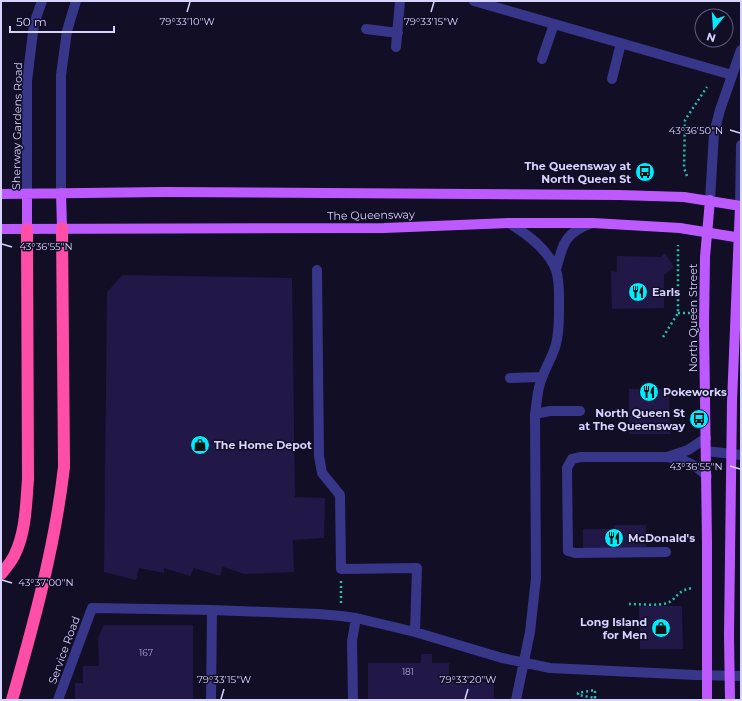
<svg xmlns="http://www.w3.org/2000/svg" width="742" height="701" viewBox="0 0 742 701" font-family="Montserrat,sans-serif">
	<style>
		.building { fill: #211848 }
		.lines { fill: none; stroke-linecap: round; stroke-linejoin: round }
		.path { stroke: #28beb1; stroke-width: 2.5; stroke-dasharray: 2 3; stroke-linecap: butt }
		.minor { stroke: #373688; stroke-width: 10 }
		.major { stroke: #bd5aff; stroke-width: 10 }
		.highway { stroke: #ff4ea7; stroke-width: 12 }
		.ticks { fill: none; stroke: #d7d3ff; stroke-width: 1.5 }
		.labels { text-anchor: middle; dominant-baseline: central; stroke-width: 3; stroke-linejoin: round; paint-order: stroke }
		.number-label { font-size: 9px; fill: #aaa4d1 }
		.street-label { font-size: 11px; fill: #d7d3ff; stroke: #110e26 }
		.poi-label { font-size: 11px; font-weight: bold; fill: #d7d3ff; stroke: #110e26; text-anchor: start }
		.ticks-label { font-size: 10px; text-anchor: middle; fill: #d7d3ff; stroke: #110e26; stroke-width: 3; stroke-linejoin: round; paint-order: stroke }
	</style>
	<rect width="100%" height="100%" fill="#110e26"/>
	<!-- building -->
	<path class="building" d="M665 253 674 267 664 275V308L612 309 611 271 617 272V256L661 257Z
		M123 275 292 278 295 497 325 498 324 538 293 540 294 572 245 574 223 567 220 576 194 568 190 576 164 568V573L139 568 136 580 104 572 107 292Z
		M629 389H669L670 434H629Z
		M614 525H646V549H583V529H614Z
		M639 606H682L683 649H640Z
		M104 625H193V700H75V683H83V666H99L98 638Z
		M421 654H432V663H449V679H462L463 681 494 682V700H368V663H421Z"/>
	<g class="lines">
		<!-- path -->
		<path class="path" d="M687 176 684 168 685 120 707 87
			M678 313H690
			M663 337 678 313V245
			M341 581V606
			M629 604C638 604 659 606 667 603 678 599 676 590 693 588
			M595 698V690L578 693V695L595 698V700"/>
		<!-- minor -->
		<path class="minor" d="M474 1 732 75
			M366 29 398 33
			M396 47 400 1
			M542 59 554 24
			M612 79 621 43
			M61 193V75L67 31 76 1
			M27 194V81L34 24 42 1
			M710 200 714 133 720 110 741 50
			M740 206 741 145
			M509 223C527 234 548 249 556 270 560 282 559 297 559 310 559 321 559 333 556 344 553 356 546 366 542 378 537 389 537 402 535 414L536 578 530 632 516 700
			M317 270 319 456 322 473 340 495 341 569 417 568 415 632
			M556 270C563 244 564 233 592 223
			M510 378 542 377
			M535 414 550 411H580
			M706 451 741 455
			M667 457 688 450 706 438
			M666 552 575 553 568 551 567 468 572 459 581 457H667L683 460 695 466 707 476
			M58 700 92 608 212 610 319 614 341 616 356 618 415 632 502 658 550 668 696 675 741 676
			M211 700 212 610
			M353 700 352 641 356 618"/>
		<!-- major -->
		<path class="major" d="M61 193 62 228
			M1 194 165 192 619 195 684 197 741 206
			M1 229 384 228 509 223H593L680 228 741 238
			M27 229V194
			M707 700V543L704 326 705 257 710 200
			M730 700 729 635 732 402 740 206"/>
		<!-- highway -->
		<path class="highway" d="M1 574C6 568 12 561 15 554 26 531 26 504 28 479L27 229
			M12 700C34 623 55 546 64 467L62 228"/>
	</g>
	<!-- ticks -->
	<path class="ticks" d="M187 12 190 2M431 12 434 2M730 130 740 133M2 244 12 247M730 466 740 469M2 580 12 583M221 699 224 689M465 699 468 689"/>
	<!-- icons -->
	<defs>
		<symbol id="bus-disc" viewBox="-11 -11 22 22"><circle r="9.5" fill="#00ebfe" stroke="#110e26"/><path d="M-5-6H5V4H4V6H2V4H-2V6H-4V4H-5ZM-3.5-4V0h7V-4ZM-3.5 1.2v1.5H-2V1.2ZM2 1.2v1.5H3.5V1.2Z" fill="#111"/></symbol>
		<symbol id="restaurant-disc" viewBox="-11 -11 22 22"><circle r="9.5" fill="#00ebfe" stroke="#110e26"/><path d="M-5-6h1v4h1v-4h1v4h1v-4h1v5L-1.5 .5V6h-2V.5L-5-1ZM5-6V6H3V1.5H1.5Q1.5-4 5-6Z" fill="#111"/></symbol>
		<symbol id="shop-disc" viewBox="-11 -11 22 22"><circle r="9.5" fill="#00ebfe" stroke="#110e26"/><path d="M-5-2.5h2.3a2.7 3.5 0 0 1 5.4 0H5L5.5 6h-11ZM-1.5-2.5h3a1.5 2.3 0 0 0-3 0Z" fill="#111"/></symbol>
	</defs>
	<g fill-rule="evenodd">
		<use href="#bus-disc" x="634" y="161" width="22" height="22"/>
		<use href="#restaurant-disc" x="627" y="281" width="22" height="22"/>
		<use href="#restaurant-disc" x="638" y="381" width="22" height="22"/>
		<use href="#bus-disc" x="688" y="408" width="22" height="22"/>
		<use href="#shop-disc" x="189" y="434" width="22" height="22"/>
		<use href="#restaurant-disc" x="603" y="527" width="22" height="22"/>
		<use href="#shop-disc" x="650" y="617" width="22" height="22"/>
	</g>
	<g class="labels">
		<!-- number labels -->
		<g class="number-label">
			<text x="146" y="652">167</text>
			<text x="408" y="671">181</text>
		</g>
		<!-- street labels -->
		<g class="street-label">
			<text transform="translate(17 126) rotate(-89)">Sherway Gardens Road</text>
			<text transform="translate(371 215) rotate(-1)">The Queensway</text>
			<text transform="translate(693 318) rotate(-90)">North Queen Street</text>
			<text transform="translate(64 650) rotate(-70)">Service Road</text>
		</g>
		<!-- poi labels -->
		<g class="poi-label">
			<text x="631" y="166" text-anchor="end">The Queensway at<tspan x="631" dy="13">North Queen St</tspan></text>
			<text x="652" y="292">Earls</text>
			<text x="663" y="392">Pokeworks</text>
			<text x="685" y="413" text-anchor="end">North Queen St<tspan x="685" dy="13">at The Queensway</tspan></text>
			<text x="214" y="445">The Home Depot</text>
			<text x="628" y="538">McDonald's</text>
			<text x="647" y="622" text-anchor="end">Long Island<tspan x="647" dy="13">for Men</tspan></text>
		</g>
	</g>
	<g class="ticks-label">
		<text x="187" y="25">79°33'10"W</text>
		<text x="431" y="25">79°33'15"W</text>
		<text x="696" y="134">43°36'50"N</text>
		<text x="46" y="250">43°36'55"N</text>
		<text x="696" y="470">43°36'55"N</text>
		<text x="46" y="586">43°37'00"N</text>
		<text x="224" y="683">79°33'15"W</text>
		<text x="468" y="683">79°33'20"W</text>
	</g>
	<!-- border -->
	<rect width="742" height="701" fill="none" stroke="#d7d3ff" stroke-width="4"/>
	<!-- north arrow -->
	<g transform="translate(714 28) rotate(197)"><circle r="19" fill="#110e26" stroke="#605d7d"/>
	<path d="M0-3L7 15L0 10L-7 15Z" fill="#00ebfe"/>
	<text y="-6" font-size="11" font-weight="bold" text-anchor="middle" fill="#d7d3ff">N</text>
	</g>
	<!-- scale -->
	<path d="M10 26v6h104v-6" fill="none" stroke="#d7d3ff" stroke-width="2"/>
	<text x="16" y="26" font-size="12" fill="#d7d3ff" stroke="#110e26" stroke-width="3" paint-order="stroke">50 m</text>
</svg>
